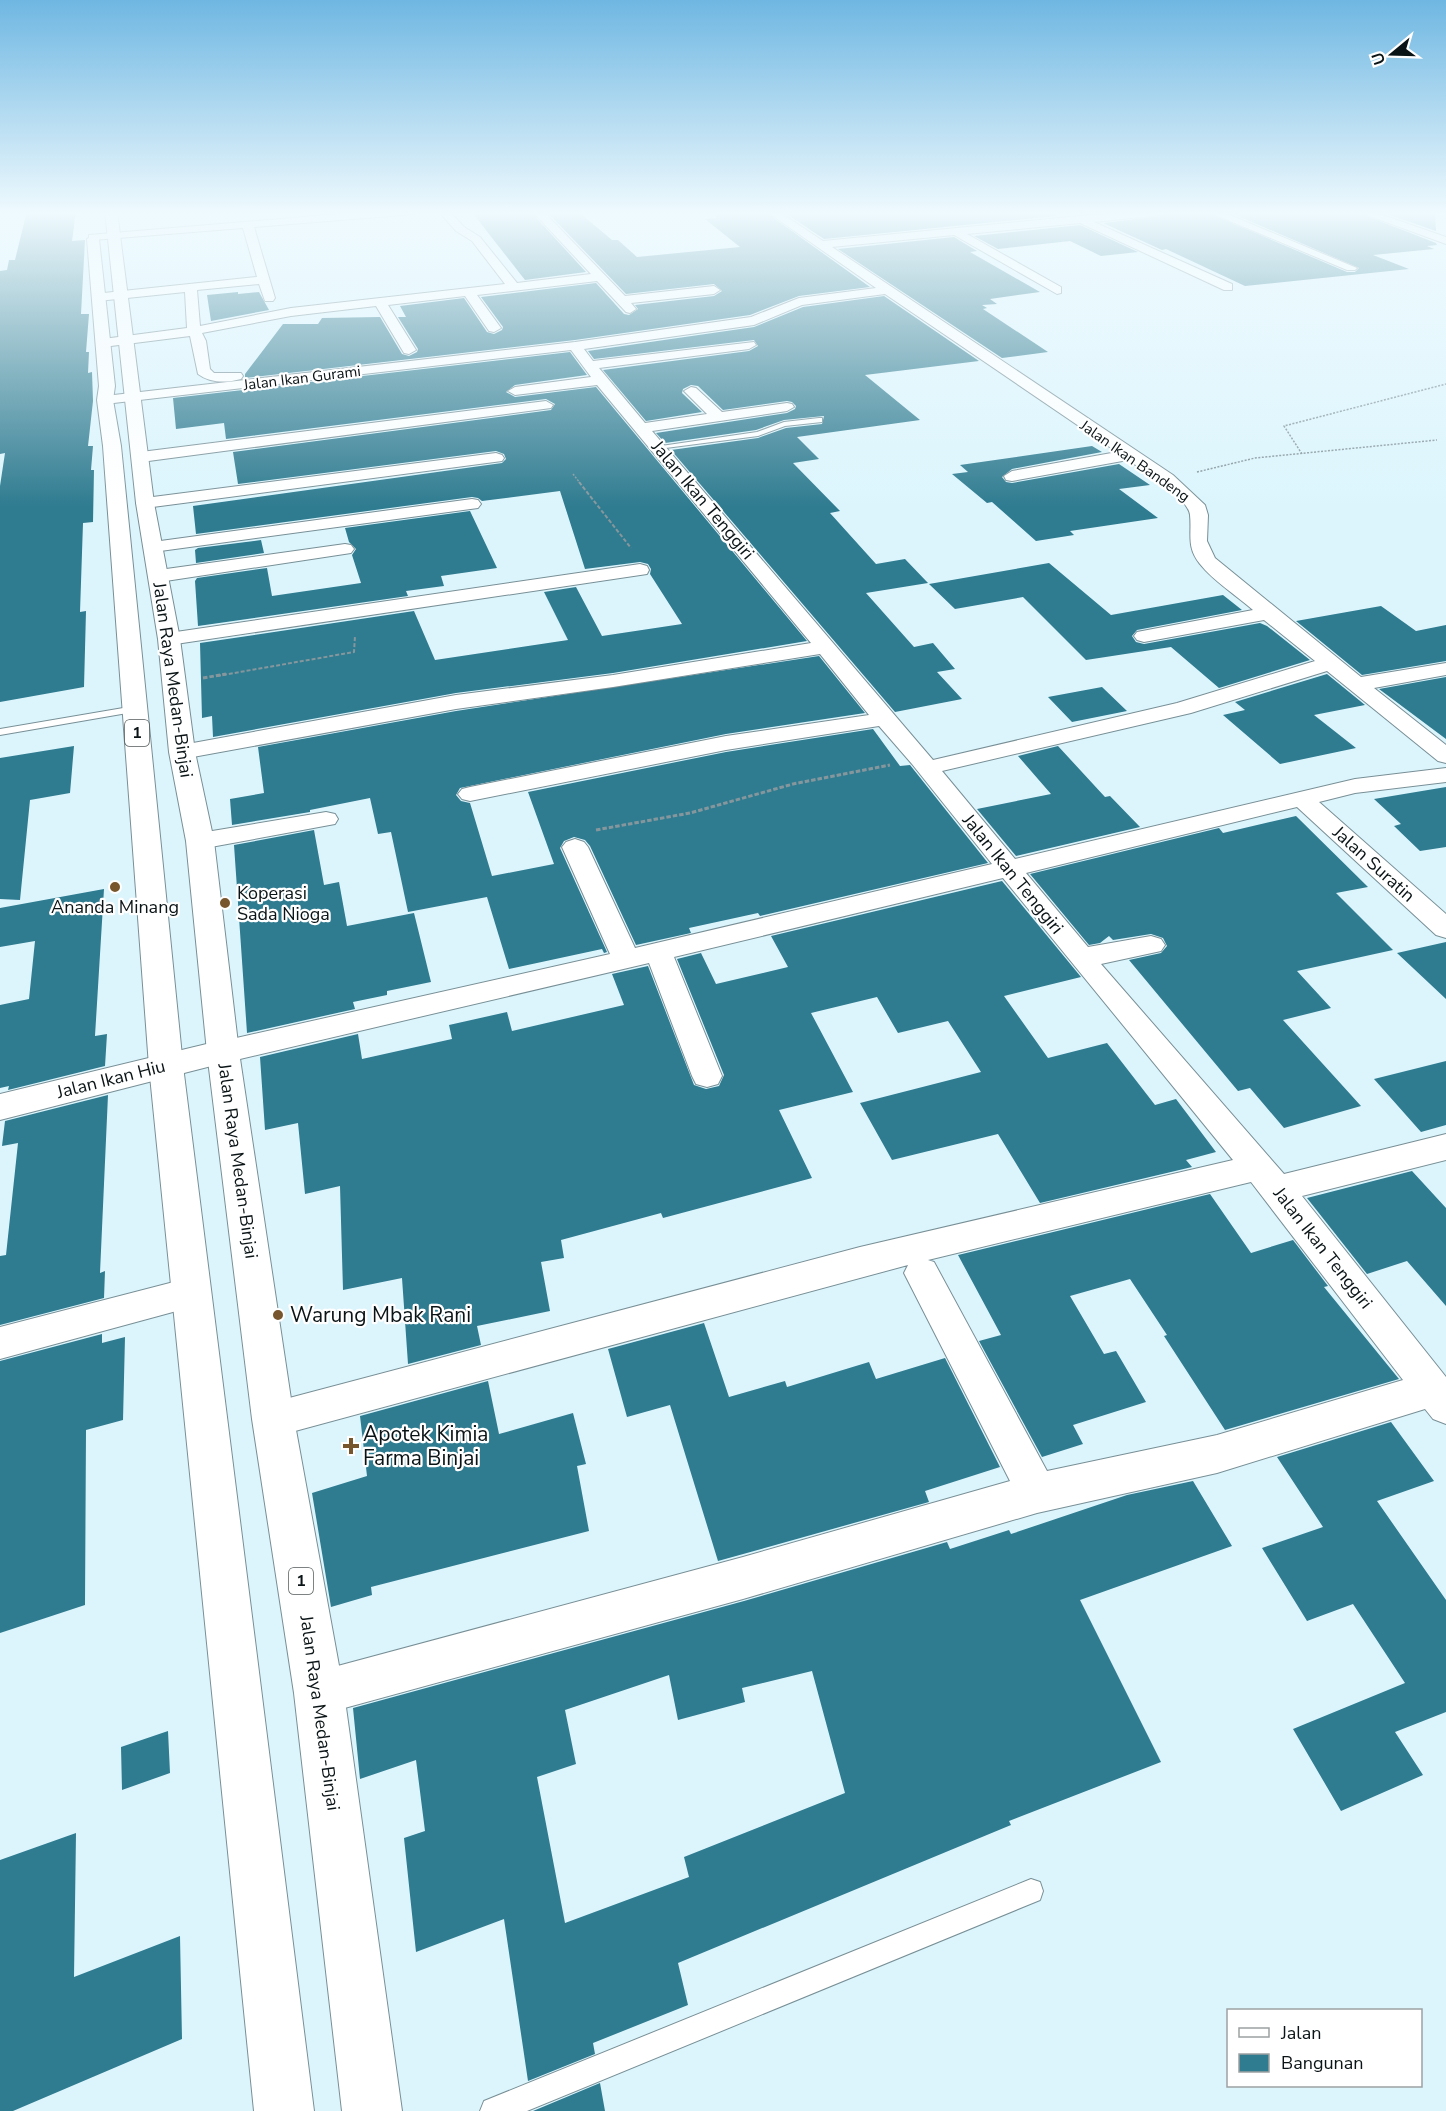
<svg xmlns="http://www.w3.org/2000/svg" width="1446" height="2111" viewBox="0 0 1446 2111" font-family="'Nunito Sans',sans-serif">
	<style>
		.building { fill: #2f7b90; fill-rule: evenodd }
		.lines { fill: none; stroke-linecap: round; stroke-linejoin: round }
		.service-casing { stroke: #788f96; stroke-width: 2 }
		.minor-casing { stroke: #788f96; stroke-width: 2 }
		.tertiary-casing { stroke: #788f96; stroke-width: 2 }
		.primary-casing { stroke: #788f96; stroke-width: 2 }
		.path-far2 { stroke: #85979d; stroke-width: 1.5; stroke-dasharray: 2 1.5; stroke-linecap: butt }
		.path-far1 { stroke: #85979d; stroke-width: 2; stroke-dasharray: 4 2; stroke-linecap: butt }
		.path { stroke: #85979d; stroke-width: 3; stroke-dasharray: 4.5 2; stroke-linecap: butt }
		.service { fill: #fff; fill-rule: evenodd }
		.minor { fill: #fff; fill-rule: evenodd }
		.tertiary { fill: #fff; fill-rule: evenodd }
		.primary { fill: #fff; fill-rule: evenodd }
		.poi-dot { fill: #77552d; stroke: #fff; stroke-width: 2 }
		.labels { text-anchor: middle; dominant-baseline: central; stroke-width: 4.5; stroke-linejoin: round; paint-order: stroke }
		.far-street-label { font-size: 15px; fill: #0a1315; stroke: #fff }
		.shield { fill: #fff; stroke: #545a5b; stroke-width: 1.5 }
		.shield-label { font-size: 16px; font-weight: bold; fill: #0a1315 }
		.street-label { font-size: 18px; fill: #0a1315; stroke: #fff }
		.poi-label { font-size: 18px; fill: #0a1315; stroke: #fff; text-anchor: start }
		.near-poi-label { font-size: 21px; fill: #0a1315; stroke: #fff; text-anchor: start }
	</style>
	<rect width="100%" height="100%" fill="#dcf5fd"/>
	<!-- building -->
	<path class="building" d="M27 211H76L72 241 85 240 81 314H89L86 352H89L88 373 92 372 93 401 88 446H93L91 470H94L93 522 83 523 80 612 86 611 84 687 0 702V486L5 453 0 454V271L7 270 9 260H15Z
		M471 211H530L586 272 525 280Z
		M546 211H574L581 214 612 240H618L637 257 740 247 705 219 718 218 714 215 764 211 870 287 799 296 750 315 575 340 245 378V374L283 324H318L322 318 380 317 402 354 409 356 417 352 418 349 398 317H406L400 306 464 298 487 332 494 334 502 330 503 327 481 297 596 283 624 314 629 315 638 309 635 305 714 296 722 291 714 284 626 294Z
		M782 211H1047L1057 216 824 239Z
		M1204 211 1347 272H1355L1359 268 1226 211H1354L1436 243 1437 245 1427 246 1434 249 1373 255 1409 269 1245 286 1166 249 1162 250 1103 223Z
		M1378 211H1435L1436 231Z
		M1080 225 1138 252 1101 256 1070 241 998 249 974 236Z
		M954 237 977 251 970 252 1040 292 990 299 997 304 982 305 987 308 983 309 1048 352 1002 358 838 249Z
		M238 292V294L259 292 269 310 211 321 207 295Z
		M884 296 979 361 865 375 920 420 797 437 819 459 793 463 840 511 830 513 876 564 905 559 928 583 866 593 914 647 933 643 955 669 937 672 962 699 895 712 671 450 758 438 786 428 822 424 824 416 784 420 756 430 665 443 656 433 787 413 795 409 796 406 792 402 787 401 723 410 698 386 691 385 683 389 682 393 702 412 646 421 603 370 749 351 758 346 754 340 594 359 588 351 754 327 803 307Z
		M570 352 587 375 515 385 506 392 515 397 596 387 807 641 613 673 456 693 213 737 212 716 202 718 200 643 414 611 435 660 568 640 544 592 576 587 602 636 682 624 650 574 651 569 648 564 640 562 585 569 560 491 482 501 478 498 472 497 196 534 193 506 502 463 506 459 504 454 496 451 238 484 233 452 551 410 555 404 546 399 226 439 224 423 176 429 173 398Z
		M1092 446 1102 452 1012 469 1002 477 1006 482 1012 483 1119 464 1150 485 1119 489 1158 518 1070 531 1074 535 1036 541 992 502 987 503 952 474 968 472 960 465Z
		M470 511 497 568 441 576 444 586 406 591 408 596 198 626 195 581 197 578 267 568 272 596 361 583 352 555 356 549 349 542 345 528Z
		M261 540 264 553 196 563 195 550 198 548Z
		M1049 563 1111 615 1223 595 1242 610 1137 630 1132 636 1136 642 1144 644 1260 623 1267 626 1310 660 1219 688 1171 647 1086 660 1023 597 955 609 929 584Z
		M1381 606 1416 631 1446 625V661L1362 675 1296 621Z
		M819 656 865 713 726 734 460 788 456 795 461 801 470 803 492 876 554 864 528 792 726 752 873 729 900 766 910 765 988 863 760 916 758 913 689 928 691 933 636 945 590 846 585 840 574 837 564 841 560 848 607 952 604 953 602 949 509 969 487 897 408 912 391 832 378 834 370 798 310 810V812L232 825 230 799 264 793 258 747 456 711Z
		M1327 674 1365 705 1314 715 1356 748 1280 764 1223 715 1245 710 1235 702Z
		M1446 677V739L1379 689Z
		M1102 687 1127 711 1072 722 1048 697Z
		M74 746 70 793 30 800 20 900 0 899V758Z
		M1058 746 1105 797 1110 796 1140 827 1016 856 977 809 1051 794 1018 756Z
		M1446 787V847L1420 851 1394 826 1401 824 1374 799Z
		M1296 816 1368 887 1336 893 1393 950 1297 971 1331 1008 1283 1020 1361 1106 1284 1128 1250 1088 1238 1091 1129 960 1161 953 1167 946 1163 938 1151 934 1113 940 1109 936 1100 943 1089 945 1030 874 1219 828 1223 833Z
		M314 830 324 885 339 882 347 926 414 913 431 982 387 991V995L353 1002 355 1009 247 1033 234 845Z
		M1002 881 1081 977 1004 996 1048 1058 1107 1043 1155 1105 1176 1099 1216 1152 1186 1160 1192 1167 1040 1203 998 1134 892 1160 860 1103 981 1072 948 1021 898 1033 877 997 811 1013 853 1092 779 1110 812 1178 663 1218 661 1213 561 1240 564 1258 541 1262 550 1311 477 1326 481 1345 408 1364 402 1278 343 1290 340 1186 305 1194 298 1123 265 1130 260 1057 358 1034 362 1059 452 1039 449 1025 507 1012 512 1031 624 1005 612 974 648 966 694 1085 706 1089 719 1086 724 1075 677 959 701 953 716 984 788 967 771 936Z
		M104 889 95 1036 107 1034 105 1066 8 1090 9 1086 0 1088V1005L29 999 35 941 0 947V908Z
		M1446 942V999L1397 953Z
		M1446 1061V1125L1421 1132 1374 1079Z
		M108 1095 100 1273 105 1271 104 1298 0 1325V1256L6 1255 18 1143 2 1146 5 1121Z
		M1412 1171 1446 1208V1306L1407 1261 1367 1274 1307 1198Z
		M1210 1194 1251 1253 1293 1240 1328 1286 1324 1287 1399 1379 1225 1430 1164 1336 1167 1335 1130 1279 1070 1296 1104 1354 1116 1351 1146 1402 1073 1425 1083 1444 1042 1457 979 1341 1001 1335 958 1255Z
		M704 1323 729 1397 785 1381 787 1387 869 1362 876 1379 945 1358 1000 1467 925 1491 929 1502 718 1561 670 1405 627 1417 608 1349Z
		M102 1334V1343L125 1337 123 1420 86 1430 85 1605 0 1633V1361Z
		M488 1381 499 1434 573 1413 586 1464 577 1466 589 1531 371 1587 372 1595 331 1607 312 1493 367 1476 360 1416Z
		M1391 1422 1434 1481 1377 1501 1446 1600V1712L1395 1732 1423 1775 1341 1811 1293 1729 1405 1683 1353 1604 1307 1621 1262 1548 1323 1527 1277 1457Z
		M1193 1481 1232 1546 1080 1600 1161 1762 1009 1821 1011 1825 678 1963 688 2005 593 2043 595 2054 528 2081 504 1919 416 1952 404 1838 425 1831 416 1760 360 1779 353 1708 744 1601 947 1542 950 1549 1009 1530 1011 1534 1127 1495ZM812 1671 845 1793 684 1857 689 1877 565 1923 537 1777 576 1764 565 1710 669 1675 678 1720 745 1702 742 1688Z
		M168 1731 170 1773 122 1790 121 1747Z
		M76 1833 74 1977 180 1936 182 2039 13 2111H0V1860Z
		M600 2083 605 2111H533Z"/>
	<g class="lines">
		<defs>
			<path id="service" d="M331 211H341L333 214Z
				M819 418H822V422L785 426 758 436 658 449 654 447 757 432 784 422Z
				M135 706 139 707V711L0 735V729Z
				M1031 1879 1040 1882 1043 1891 1040 1900 527 2111H480L484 2101Z"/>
			<path id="minor" d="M375 211H420L415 214 254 227 275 298 273 301H265L259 284 197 290 200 326 291 308 505 284 472 241 456 231 438 211H449L464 227 480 237 517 283 591 274 532 211H543L625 296 714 286 720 290 714 294 631 303 636 309 630 313 626 312 597 281 477 295 501 328 494 332 489 331 465 296 388 305 416 350 409 354 404 353 376 306 291 316 202 333 206 341 210 369 214 373H241L243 376 241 379C226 383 210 383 198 374L190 336 103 347 96 343 103 339 187 328 185 292 98 301 94 300 92 297 94 294 257 277 243 228 93 240 89 239V235Z
				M766 211H778L823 241 1080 216 1136 211H1175L1170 214 1094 222 1232 284V290H1224L1080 223 967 234 1061 287V293L1057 294 954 235 832 247 1173 475 1205 505 1208 515 1207 541 1215 558 1361 677 1446 663V675L1374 688 1446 745V763L1438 761 1327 671 1191 713 942 771 1015 859 1355 779 1446 768V782L1355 793 1319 802 1446 914V938L1436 935 1297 807 1026 873 1088 947 1151 936 1161 939 1165 945 1161 951 1101 964 1284 1174 1446 1134V1160L1302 1196 1446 1377V1424L1433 1419 1425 1409 1217 1473 1037 1513 743 1599 319 1715 303 1709 297 1693 303 1677 319 1671 743 1557 1010 1481 904 1273 908 1265 273 1437 259 1432 254 1419 259 1406 860 1247 1233 1160 1003 878 674 957 722 1076 718 1084 707 1087 696 1084 692 1076 649 963 223 1063 212 1060 208 1052 212 1044 223 1041 610 954 562 847 566 842 575 839 584 842 588 847 635 948 992 864 912 764 879 726 726 750 470 801 462 799 458 794 462 789 470 787 726 736 869 715 820 654 613 687 456 709 182 759 174 757 171 752 174 747 182 745 456 695 613 675 811 643 597 385 515 395 508 391 515 387 591 377 571 350 105 404 98 400 105 396 575 342 751 317 799 298 876 288ZM885 294 1117 452 1012 471 1004 476 1006 480 1012 481 1128 460C1143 470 1188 497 1190 515 1192 534 1186 547 1200 564 1213 581 1236 595 1253 610L1137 632 1134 636 1137 640 1144 642 1264 620 1315 661 1177 703 933 760 652 431 787 411 794 407 792 404 787 403 722 412 696 388 691 387 684 391 707 414 645 423 599 368 749 349 756 345 754 342 593 361 584 349 754 325 802 305ZM1251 1182 1403 1380 1217 1435 1047 1471 934 1262 928 1260Z
				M1206 211H1220L1357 268 1355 270H1347Z
				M1356 211H1371L1446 237V244Z
				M546 401 553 405 551 408 141 462 133 457 141 452Z
				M496 453 502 455 504 458 502 461 145 508 139 507 136 503 139 499 145 498Z
				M472 499 478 500 481 504 478 508 153 552 147 551 144 547 147 543 153 542Z
				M345 544 351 545 354 549 351 553 159 582 152 580 150 576 152 572 159 570Z
				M640 564 647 566 649 570 647 574 169 645 162 643 159 639 162 635 169 633Z
				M326 812 335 814 338 819 335 824 200 849 191 846 187 841 191 836 200 833Z
				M193 1277 206 1281 211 1292 206 1303 0 1359V1327Z"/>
			<path id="tertiary" d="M223 1040 235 1044 239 1052 235 1060 0 1120V1094Z"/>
			<path id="primary" d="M105 211H117L154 503 180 639 195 752 214 841 239 1052 294 1419 344 1693 402 2111H342L294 1693 252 1419 207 1052 186 841 169 752 158 639 136 503Z
				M93 235 99 239 115 386 113 400 121 446 183 1066 314 2111H254L149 1066 103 446 97 400 99 386 87 239Z"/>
		</defs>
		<!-- service casing -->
		<use href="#service" class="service-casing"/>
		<!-- minor casing -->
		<use href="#minor" class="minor-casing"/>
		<!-- tertiary casing -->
		<use href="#tertiary" class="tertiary-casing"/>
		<!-- primary casing -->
		<use href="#primary" class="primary-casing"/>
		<!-- path-far2 -->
		<path class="path-far2" d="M1302 454 1284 426 1446 384
			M1197 472 1255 458 1437 440
			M573 474 580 483"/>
		<!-- path-far1 -->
		<path class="path-far1" d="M579 482 631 548
			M217 676 354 652 355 636"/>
		<!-- path -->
		<path class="path" d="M203 678 226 674
			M596 830 690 813 793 784 890 765"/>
		<!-- service -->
		<use href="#service" class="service"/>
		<!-- minor -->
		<use href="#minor" class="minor"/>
		<!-- tertiary -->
		<use href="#tertiary" class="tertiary"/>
		<!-- primary -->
		<use href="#primary" class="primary"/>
	</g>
	<!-- sky -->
	<linearGradient id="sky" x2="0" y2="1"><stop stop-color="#6fb7e2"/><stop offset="0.42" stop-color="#effafe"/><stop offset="1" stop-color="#effafe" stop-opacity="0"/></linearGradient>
	<rect width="1446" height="507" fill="url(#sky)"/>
	<!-- markers -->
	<g class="poi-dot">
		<circle cx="115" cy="887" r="6"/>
		<circle cx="225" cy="903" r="6"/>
		<circle cx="278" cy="1315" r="6"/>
		<path d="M348 1437h6v6h6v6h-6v6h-6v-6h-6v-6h6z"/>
	</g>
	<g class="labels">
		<!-- far-street labels -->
		<g class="far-street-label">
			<text transform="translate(302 378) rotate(-7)">Jalan Ikan Gurami</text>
			<text transform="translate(1135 461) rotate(35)">Jalan Ikan Bandeng</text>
		</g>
		<!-- shield labels -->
		<g class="shield">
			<rect x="125" y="720" width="24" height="26" rx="4.5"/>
			<rect x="289" y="1568" width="24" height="26" rx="4.5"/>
		</g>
		<g class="shield-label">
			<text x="137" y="733">1</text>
			<text x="301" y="1581">1</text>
		</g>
		<!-- street labels -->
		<g class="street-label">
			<text transform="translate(703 500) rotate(50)">Jalan Ikan Tenggiri</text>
			<text transform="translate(173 680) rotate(82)">Jalan Raya Medan-Binjai</text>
			<text transform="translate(1374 864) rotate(42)">Jalan Suratin</text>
			<text transform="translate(1013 874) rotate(51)">Jalan Ikan Tenggiri</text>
			<text transform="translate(111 1079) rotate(-14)">Jalan Ikan Hiu</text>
			<text transform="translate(238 1161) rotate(82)">Jalan Raya Medan-Binjai</text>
			<text transform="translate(1323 1248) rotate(52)">Jalan Ikan Tenggiri</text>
			<text transform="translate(320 1713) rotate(82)">Jalan Raya Medan-Binjai</text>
		</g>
		<!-- poi labels -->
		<g class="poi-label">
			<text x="237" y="893">Koperasi<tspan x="237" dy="21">Sada Nioga</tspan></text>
			<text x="115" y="907" text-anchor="middle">Ananda Minang</text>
		</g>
		<!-- near-poi labels -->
		<g class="near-poi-label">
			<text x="290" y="1315">Warung Mbak Rani</text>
			<text x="363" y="1434">Apotek Kimia<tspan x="363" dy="24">Farma Binjai</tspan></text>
		</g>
	</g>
	<!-- legend -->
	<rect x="1227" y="2009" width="195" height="78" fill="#ffffff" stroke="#9da1a1" stroke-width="1.5"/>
	<rect x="1239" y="2028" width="30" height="9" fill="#ffffff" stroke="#9da1a1" stroke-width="1.5"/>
	<text x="1281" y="2039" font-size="18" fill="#0a1315">Jalan</text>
	<rect x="1239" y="2054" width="30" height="18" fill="#2f7b90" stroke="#9da1a1" stroke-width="1.5"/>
	<text x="1281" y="2069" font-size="18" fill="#0a1315">Bangunan</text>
	<!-- north arrow -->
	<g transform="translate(1392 54) rotate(251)" stroke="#ffffff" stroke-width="4.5" paint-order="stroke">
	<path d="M0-4.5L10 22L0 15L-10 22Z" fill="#0a1315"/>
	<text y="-9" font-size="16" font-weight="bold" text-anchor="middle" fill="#0a1315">U</text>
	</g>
</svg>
